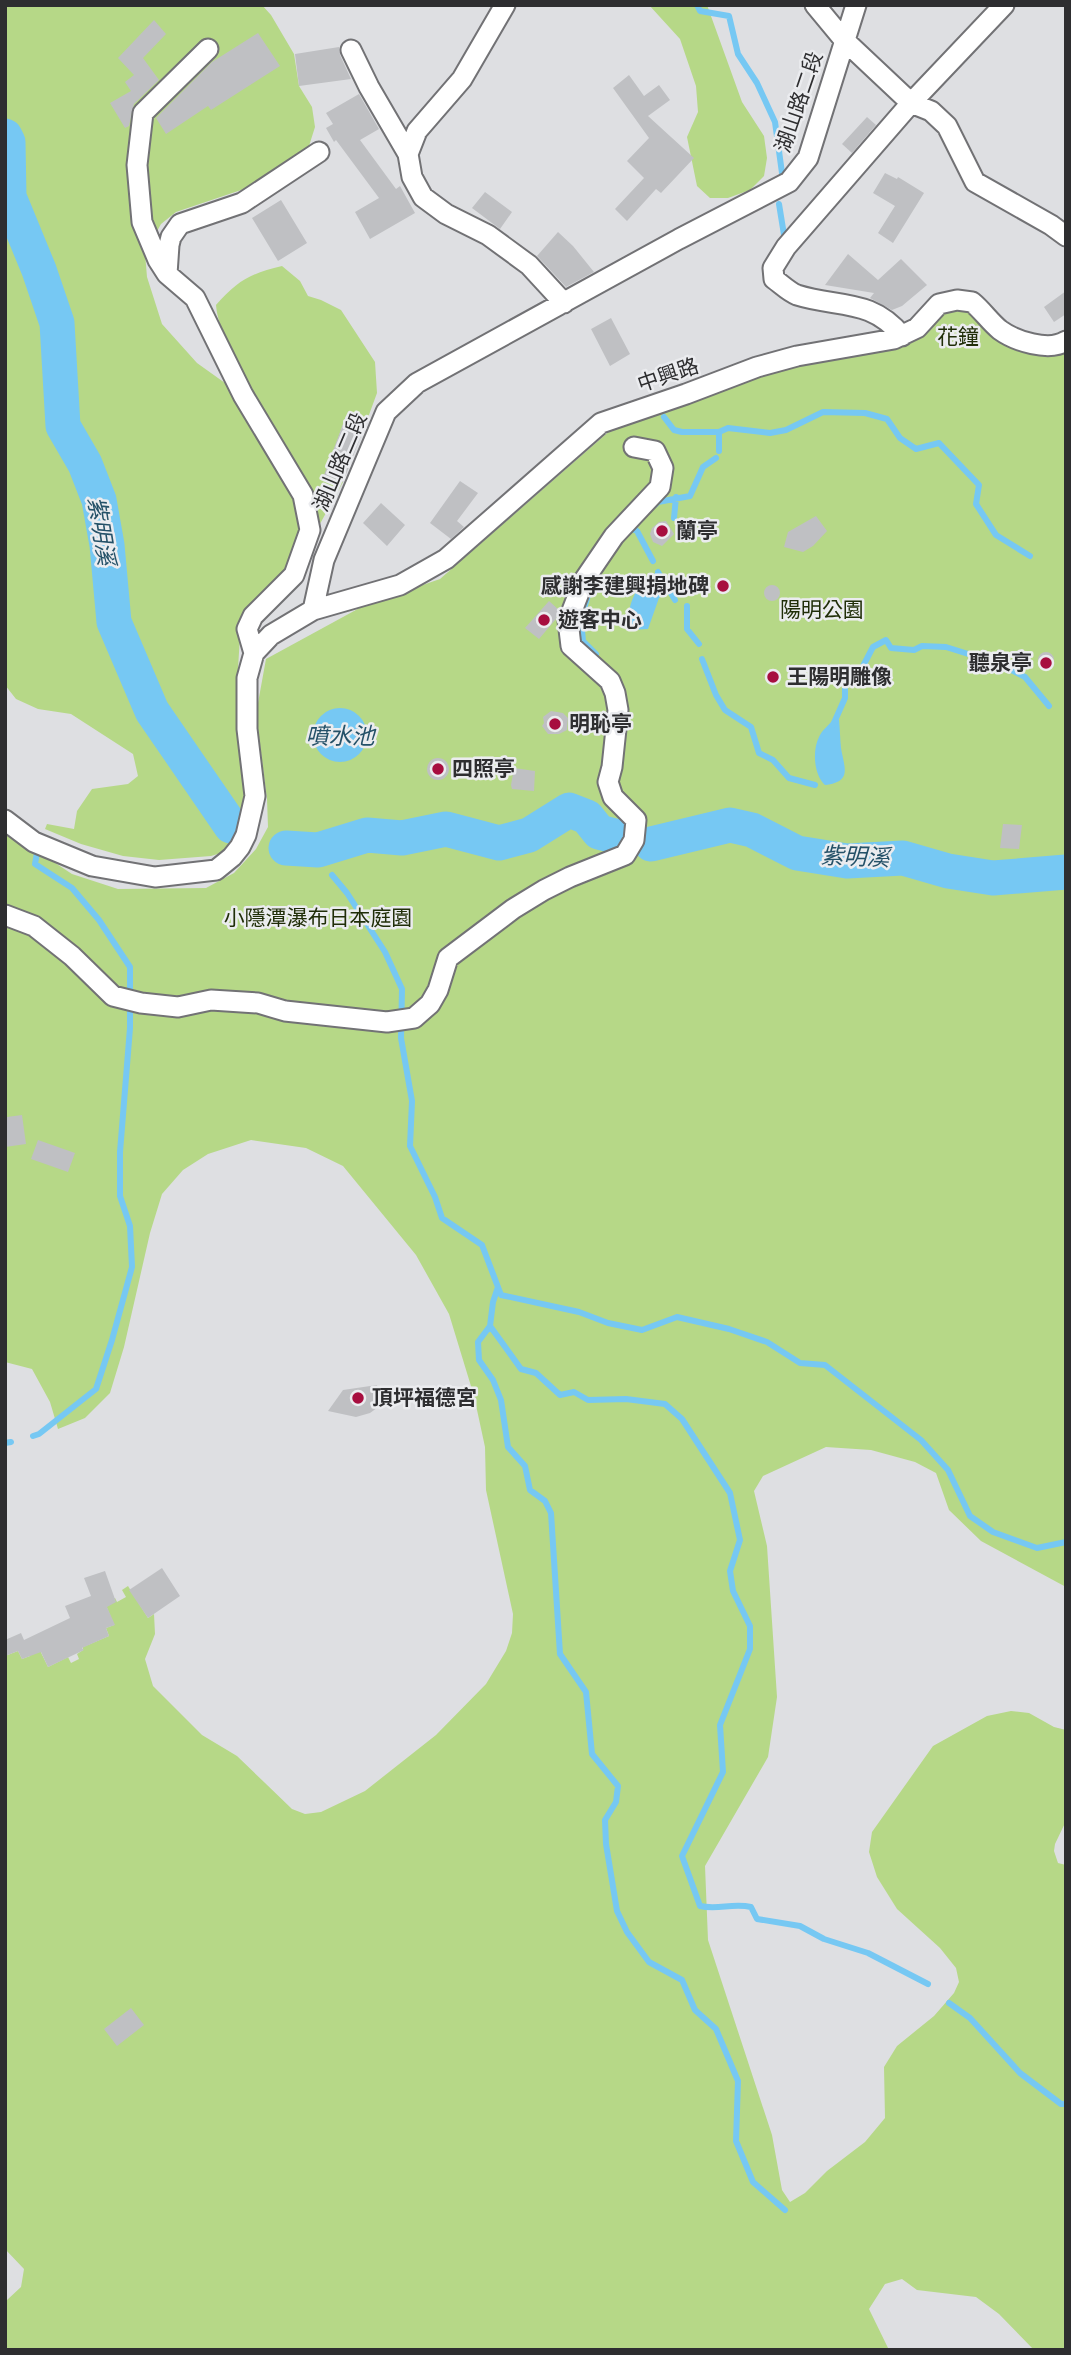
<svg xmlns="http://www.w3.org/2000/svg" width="1071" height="2355" viewBox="0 0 1071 2355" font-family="'Source Sans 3','Noto Sans TC',sans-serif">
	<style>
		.green { fill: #b6d887 }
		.water { fill: #76c8f3 }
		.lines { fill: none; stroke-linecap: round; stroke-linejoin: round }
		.stream { stroke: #76c8f3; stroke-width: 6 }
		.river { stroke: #76c8f3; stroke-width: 35 }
		.building { fill: #bfc0c3 }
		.minor-casing { stroke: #727275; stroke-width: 23 }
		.minor { stroke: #fff; stroke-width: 19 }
		.poi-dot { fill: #a70e3f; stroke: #ebecef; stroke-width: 2.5 }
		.labels { text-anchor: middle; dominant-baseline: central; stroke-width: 5; stroke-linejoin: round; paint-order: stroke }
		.street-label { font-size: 21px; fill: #2e2e30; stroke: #ebecef }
		.park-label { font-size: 21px; fill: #202e08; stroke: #ebecef }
		.poi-label { font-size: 21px; font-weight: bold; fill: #2e2e30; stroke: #ebecef; text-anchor: start }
		.water-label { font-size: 23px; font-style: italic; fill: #245168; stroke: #ebecef }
	</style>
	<rect width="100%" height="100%" fill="#dedfe2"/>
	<!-- green -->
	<path class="green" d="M5 5H262L271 15 294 54 299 86 312 107 315 127 309 146 295 162 256 185 176 212 161 224 145 253 147 277 162 324 197 363 225 383 241 374C234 351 218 330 216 305 237 281 251 273 282 266L300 281 308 296 321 300 341 310 375 362 377 393 366 423 346 416 325 475 343 482 321 522 296 553 289 573 240 636 237 685 246 801 242 823 234 841 221 853 211 856 159 860 123 856 81 844 45 829 47 824 74 829 77 811 92 789 128 784 138 776 133 754 71 714 38 709 16 699 5 685Z
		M649 5H707L742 102 764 136 767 158 764 176 750 190 728 198H710L697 186 687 137 698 112 696 86 680 39Z
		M958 307 1066 348V1587L981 1541 949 1510 936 1473 915 1462 871 1450 826 1447 763 1476 754 1491 767 1546 777 1697 768 1757 705 1866 708 1940 772 2135 782 2190 790 2202 805 2193 827 2171 865 2142 885 2118 884 2067 897 2046 934 2016 954 1993 959 1982 956 1968 940 1948 897 1909 877 1877 869 1852 872 1832 933 1746 987 1716 1011 1711 1029 1713 1054 1727 1066 1730V1821L1055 1844 1054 1851 1058 1863 1066 1865V2350H1034L999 2314 976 2297 917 2290 902 2279 885 2284 869 2309 889 2350H5V2299L7 2300 21 2287 24 2269 5 2249V1656L18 1651 22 1659 30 1656 33 1636 48 1667 68 1657 71 1663 79 1659 77 1654 83 1650V1647L109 1636 106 1628 114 1625 105 1603 115 1598 117 1602 126 1597 122 1590 128 1586 148 1618 154 1614 155 1634 145 1659 153 1686 202 1735 237 1756 292 1809 305 1814 321 1812 365 1791 436 1735 486 1684 506 1651 512 1633 513 1614 486 1490 485 1447 474 1396 449 1314 416 1255 343 1166 306 1148 251 1140 208 1154 183 1170 162 1194 150 1233 124 1347 110 1393 85 1418 58 1429 50 1402 32 1369 5 1362V830L72 874 118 889 206 888 234 873 256 849 268 827 267 799 256 714 266 659 365 605 440 579 613 428 786 365 898 349 917 339 940 314Z"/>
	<!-- water -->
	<path class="water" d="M658 572 668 592 659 598 648 629 630 630C624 610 637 579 658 572Z
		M313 735a27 27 0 1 1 54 0a27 27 0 1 1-54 0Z
		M834 719 839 720C840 729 840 739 841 748 844 767 853 782 825 785 814 775 812 751 819 737 822 730 829 725 834 719Z"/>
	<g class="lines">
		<!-- stream -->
		<path class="stream" d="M697 5 700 11 729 16 738 54 757 83 775 122 782 173
			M779 204 785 241
			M664 417 674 430 682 432H719L728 428 770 433 786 430 823 412 865 413 887 419 900 438 916 449 939 443 979 485 976 504 996 535 1030 556
			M719 451V432
			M655 505 658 502 690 496 703 467 716 458
			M674 518 676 497
			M636 525 632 529 637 531 653 561
			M658 572 675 600
			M589 592 581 619 583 641 596 654
			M687 606V629L699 644
			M702 659 716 695 725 710 751 727 759 753 773 760 789 778 815 785
			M833 725 845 698V682L862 668 873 647 886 640 891 648 914 650 922 646 946 647 1000 664 1025 677 1049 706
			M318 850 321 855
			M332 875 347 893 385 952 402 989 401 1038 412 1101 410 1146 435 1197 442 1218 482 1245 501 1295 579 1312 608 1323 642 1330 677 1317 729 1329 767 1342 800 1363 825 1365 921 1440 948 1470 970 1516 993 1532 1037 1548 1066 1542
			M498 1287 493 1302 490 1326 478 1342 479 1360 493 1380 501 1400 508 1447 525 1466 530 1490 545 1501 551 1513 560 1654 586 1692 592 1754 618 1786 616 1802 605 1820 606 1844 617 1911 627 1932 649 1962 682 1980 695 2010 716 2029 738 2081 736 2141 753 2182 785 2210
			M490 1326 521 1369 536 1373 560 1395 574 1392 588 1400 626 1399 665 1404 682 1419 730 1493 740 1540 730 1571 733 1591 750 1626V1649L720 1725 723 1772 682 1856 700 1906C717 1910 733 1903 751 1907L757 1919 800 1926 824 1939 868 1953 928 1984
			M33 1436 39 1434 96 1389 112 1340 132 1267 130 1226 120 1196V1152L130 1028V967L99 920 72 888 35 864 37 853
			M5 1443 11 1442
			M949 2003 970 2018 1020 2073 1061 2104H1066"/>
		<!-- river -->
		<path class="river" d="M5 136 8 142 9 197 39 270 57 323 63 426 85 464 99 500 107 545 114 622 152 711 231 826
			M651 844 730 825 752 830 797 853 847 861 903 858 948 871 993 878 1066 872
			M286 848 318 850 367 835 402 838 446 829 499 843 529 835 569 810 587 817 599 832 618 837"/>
	</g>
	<!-- building -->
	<path class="building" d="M154 20 166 34 143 58 159 80 134 104 129 126 125 128 110 103 131 91 125 82 134 75 118 58Z
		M258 33 280 66 211 110 208 106 166 134 156 118 212 62Z
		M339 47 340 55 351 79 299 86 295 54Z
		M629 75 644 96 659 85 670 100 648 116 694 158 661 193 656 189 627 221 615 209 644 178 627 161 649 138 613 88Z
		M359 94 379 129 360 140 396 189 400 186 415 213 370 239 355 212 379 198 336 140 334 142 326 128 333 124 326 113Z
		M867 117 876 125 852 153 842 144Z
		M885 173 897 179 898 177 924 193 893 243 878 233 895 206 873 193Z
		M485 192 512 212 500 229 472 208Z
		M281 200 307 243 278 261 252 218Z
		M558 232 573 246 594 272 566 287 537 256Z
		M848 254 878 280 901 259 927 285 902 306 892 310 870 298 874 293 825 285Z
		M1066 291V314L1054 322 1044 307Z
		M611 318 630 354 610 366 591 329Z
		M346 416 366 423 343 482 324 475Z
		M460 481 478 493 457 521 464 527 451 539 430 523Z
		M381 503 405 525 387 546 363 523Z
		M816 516 827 531 813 546 803 552 784 547 788 532Z
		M666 521 674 534 662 546 653 542 650 534 652 528 659 522Z
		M764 593a8 8 0 1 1 16 0a8 8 0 1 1-16 0Z
		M549 601 559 610 556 619 539 639 525 628Z
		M1038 660a8 8 0 1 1 16 0a8 8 0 1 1-16 0Z
		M551 711 563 713 568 718 567 730 559 734H548L542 726 544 723 543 717Z
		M427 769a11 11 0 1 1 22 0a11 11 0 1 1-22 0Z
		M514 768 535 771 534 791 512 789 511 785Z
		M1003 824 1022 825 1019 849 1000 848Z
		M310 910 319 915 315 924 309 926 304 924 302 918 304 913Z
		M22 1115 26 1144 5 1147 7 1117Z
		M38 1140 75 1153 68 1172 31 1159Z
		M377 1385 381 1405 370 1413 356 1417 328 1411 343 1390Z
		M162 1568 180 1596 148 1618 129 1590Z
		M105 1571 116 1602 107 1607 115 1625 106 1628 109 1636 82 1648 84 1650 48 1667 41 1652 22 1659 18 1651 5 1656V1640L21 1633 24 1640 70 1618 65 1606 91 1596 84 1578Z
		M131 2008 144 2025 117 2046 104 2029Z"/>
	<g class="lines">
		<defs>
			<path id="minor" d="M505 5 462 79 417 131 408 154 412 177 423 197 446 214 488 235 529 265 564 303
				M815 5 844 40 911 103 931 111 947 126 975 182 1051 225 1066 236
				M208 49 143 113 137 165 142 222 158 260 167 274 195 298 243 395 303 495 310 530 294 575 253 616 247 629 254 653
				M351 50 369 87 408 154
				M167 274 169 245 171 237 180 224 242 203 319 152
				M902 336C871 298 838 308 797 295 789 292 781 284 774 279L773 268 786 247 911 103 1004 5
				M313 610 324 560 386 412 417 383 679 239 789 182 808 158 856 5
				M5 820 34 842 92 866 155 877 216 870 232 857 240 847 246 835 255 796 247 729V678L254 653 271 635 313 610 400 585 446 559 601 423 686 394 757 367 797 356 894 339 917 328 939 304 957 300 972 302C982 310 990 322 1000 330 1015 341 1049 352 1066 341
				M5 915 34 926 72 956 113 996 141 1003 178 1007 211 1000 258 1003 285 1011 387 1022 414 1018 430 1004 438 990 448 958 513 909 544 890 570 877 625 855 634 840 636 820 613 797 608 782 612 767 618 710 615 693 610 681 571 646 568 621 584 580 614 536 660 487 663 468 655 451 634 447"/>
		</defs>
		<!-- minor casing -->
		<use href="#minor" class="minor-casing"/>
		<!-- minor -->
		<use href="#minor" class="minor"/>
	</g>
	<!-- markers -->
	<g class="poi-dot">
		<circle cx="662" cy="531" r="7"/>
		<circle cx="723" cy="586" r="7"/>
		<circle cx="544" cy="620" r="7"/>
		<circle cx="1046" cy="663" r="7"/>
		<circle cx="773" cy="677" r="7"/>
		<circle cx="555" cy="724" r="7"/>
		<circle cx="438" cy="769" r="7"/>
		<circle cx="358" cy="1398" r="7"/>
	</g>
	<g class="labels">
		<!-- street labels -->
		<g class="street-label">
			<text transform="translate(799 102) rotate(-71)">湖山路二段</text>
			<text transform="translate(668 375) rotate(-19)">中興路</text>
			<text transform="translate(340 462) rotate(-67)">湖山路二段</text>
		</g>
		<!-- park labels -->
		<g class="park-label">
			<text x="958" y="337">花鐘</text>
			<text x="822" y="610">陽明公園</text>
			<text x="318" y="918">小隱潭瀑布日本庭園</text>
		</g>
		<!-- poi labels -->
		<g class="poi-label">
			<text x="676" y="531">蘭亭</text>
			<text x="709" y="586" text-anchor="end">感謝李建興捐地碑</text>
			<text x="558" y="620">遊客中心</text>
			<text x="1032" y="663" text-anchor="end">聽泉亭</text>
			<text x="787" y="677">王陽明雕像</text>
			<text x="569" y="724">明恥亭</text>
			<text x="452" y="769">四照亭</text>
			<text x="372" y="1398">頂坪福德宮</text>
		</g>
		<!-- water labels -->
		<g class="water-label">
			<text transform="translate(101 531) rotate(81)">紫明溪</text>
			<text x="340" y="736">噴水池</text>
			<text transform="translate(855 857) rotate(2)">紫明溪</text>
		</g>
	</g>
	<!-- border -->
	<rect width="1071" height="2355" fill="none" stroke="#2e2e30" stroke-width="14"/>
</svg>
